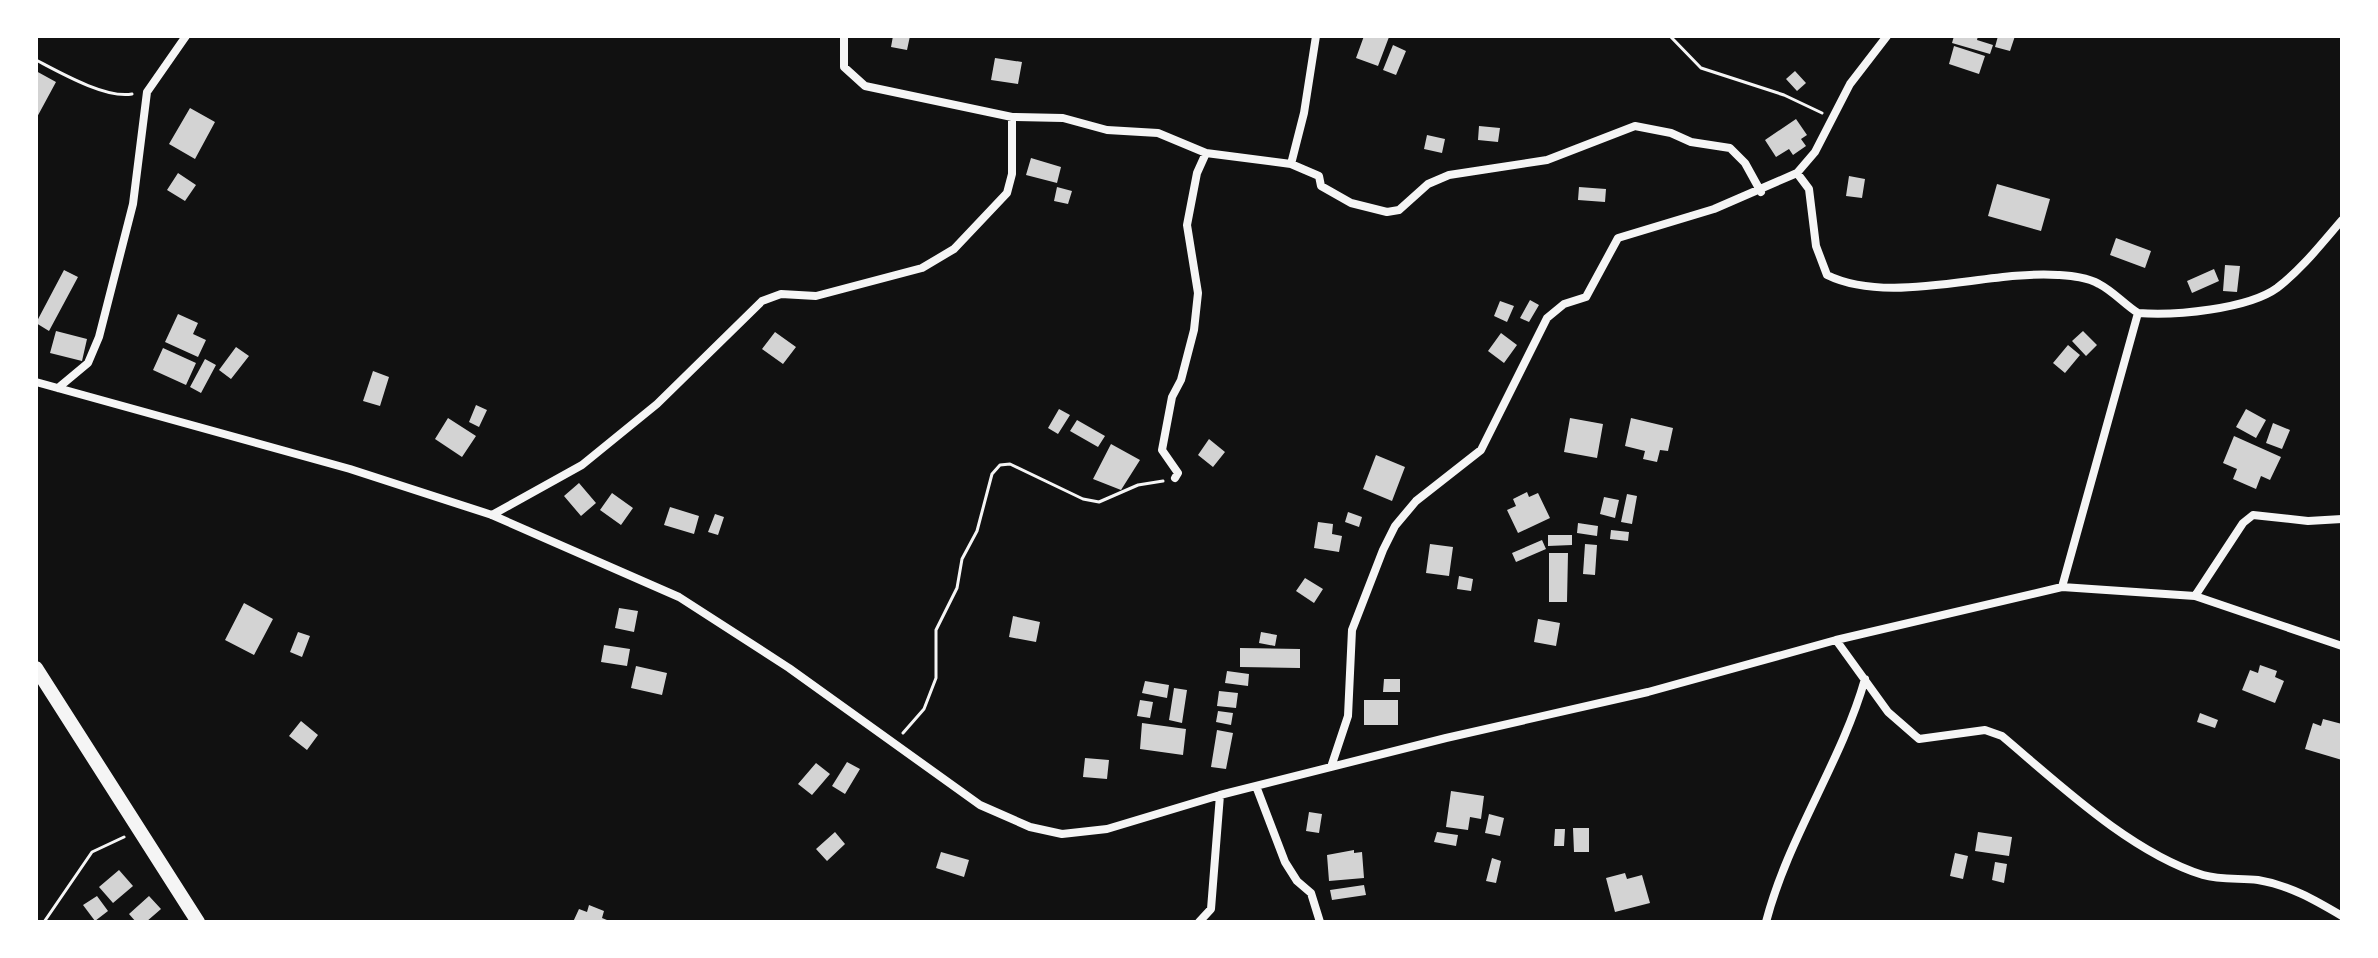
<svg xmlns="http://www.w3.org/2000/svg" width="2378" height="958" viewBox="0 0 2378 958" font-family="Roboto,sans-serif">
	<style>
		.building { fill: #d3d3d3 }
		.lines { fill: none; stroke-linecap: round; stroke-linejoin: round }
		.path { stroke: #f5f5f5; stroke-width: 3 }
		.minor { stroke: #f5f5f5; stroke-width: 8 }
		.tertiary { stroke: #f5f5f5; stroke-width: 14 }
	</style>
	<rect width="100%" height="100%" fill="#111"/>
	<!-- building -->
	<path class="building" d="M893 36H910L907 50 891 47Z
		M1364 36 1389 37 1378 66 1356 58Z
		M1954 36H1978L1977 40 1993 45 1990 54 1952 43Z
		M1998 36H2015L2010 51 1995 47Z
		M1393 45 1406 51 1396 75 1383 70Z
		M1954 46 1985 56 1979 74 1949 64Z
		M995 58 1022 62 1018 84 991 80Z
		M36 71 56 82 36 119Z
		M1795 71 1806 83 1797 91 1786 79Z
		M190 108 215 122 195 159 169 144Z
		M1796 119 1807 135 1801 139 1806 146 1793 155 1789 149 1776 157 1765 140Z
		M1479 126 1500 128 1498 142 1478 140Z
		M1427 135 1445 139 1442 153 1424 149Z
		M1031 158 1061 167 1057 183 1026 175Z
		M178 173 196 185 185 201 167 190Z
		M1849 176 1865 179 1862 198 1846 196Z
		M1997 184 2050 199 2041 231 1988 216Z
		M1057 187 1072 191 1068 204 1054 201Z
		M1579 187 1606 189 1605 202 1578 200Z
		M2116 238 2151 251 2145 268 2110 255Z
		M2225 265 2240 266 2237 292 2223 291Z
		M2214 269 2219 281 2192 293 2187 281Z
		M64 270 78 277 49 331 36 323Z
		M1530 300 1539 305 1529 322 1520 318Z
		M1500 301 1514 306 1507 322 1494 316Z
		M178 314 198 323 193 334 206 340 198 357 165 342Z
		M56 331 87 339 82 361 50 353Z
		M2083 331 2097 345 2086 356 2072 341Z
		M775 332 796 347 783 364 762 349Z
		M1501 333 1517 345 1504 363 1488 351Z
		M2068 345 2080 355 2065 373 2053 363Z
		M236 347 249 356 231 379 219 370Z
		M163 348 196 363 186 385 153 370Z
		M205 359 216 365 201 393 190 387Z
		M373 371 389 377 380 406 363 401Z
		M476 405 487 410 479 427 469 422Z
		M1059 409 1070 415 1058 434 1048 428Z
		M2246 409 2266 420 2256 438 2236 427Z
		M448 418 476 436 462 457 435 439Z
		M1570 418 1603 424 1597 458 1564 452Z
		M1631 418 1673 428 1668 451 1660 450 1657 462 1643 459 1645 451 1625 446Z
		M1077 420 1105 436 1098 447 1070 431Z
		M2273 423 2290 430 2282 449 2266 443Z
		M2234 436 2281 457 2270 480 2261 476 2256 489 2233 479 2237 469 2223 463Z
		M1209 439 1225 452 1213 467 1198 455Z
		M1111 444 1140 460 1121 490 1093 479Z
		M1376 455 1405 467 1392 501 1363 489Z
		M579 483 596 503 581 516 564 496Z
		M1527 492 1529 497 1538 493 1550 518 1518 533 1507 510 1516 506 1513 499Z
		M612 493 633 508 621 525 600 510Z
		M1627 494 1637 496 1632 524 1621 522Z
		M1604 497 1619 500 1615 518 1600 514Z
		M670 507 699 516 694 534 664 525Z
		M1348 512 1362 517 1359 527 1345 522Z
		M715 514 724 517 718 535 708 532Z
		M1318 522 1333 524 1332 534 1342 536 1339 552 1314 548Z
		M1578 523 1598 526 1597 536 1577 533Z
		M1611 530 1629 532 1628 541 1610 539Z
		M1548 535H1572V545L1548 546Z
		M1542 540 1546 549 1516 562 1512 553Z
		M1430 544 1453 547 1449 576 1426 573Z
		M1585 544 1597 545 1595 575 1583 574Z
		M1549 553H1568L1567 602H1549Z
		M1459 576 1473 579 1471 591 1457 589Z
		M1305 578 1323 589 1314 603 1296 591Z
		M244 603 273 619 254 655 225 640Z
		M619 608 638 611 634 632 615 628Z
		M1013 616 1040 622 1036 642 1009 637Z
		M1538 619 1560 623 1556 646 1534 642Z
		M298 632 310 636 302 657 290 652Z
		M1261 632 1277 635 1275 646 1259 643Z
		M604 645 630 649 627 666 601 662Z
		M1240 648 1300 649V668L1240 667Z
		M2260 665 2277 671 2275 677 2284 681 2275 703 2242 690 2250 670 2258 673Z
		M636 666 667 673 662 695 631 688Z
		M1227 671 1249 674 1248 686 1225 683Z
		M1384 679H1400V692H1383Z
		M1145 681 1169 685 1167 698 1142 693Z
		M1174 688 1187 690 1182 723 1169 720Z
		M1219 691 1238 693 1236 708 1217 706Z
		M1140 700 1153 702 1150 718 1137 716Z
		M1364 700H1398V725H1364Z
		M1218 711 1233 713 1231 725 1216 722Z
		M2200 713 2218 720 2215 728 2197 722Z
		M2323 719 2342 724V760L2305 749 2313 723 2321 726Z
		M301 721 318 735 307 750 289 736Z
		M1142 723 1186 729 1183 755 1140 749Z
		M1217 730 1233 733 1226 769 1211 767Z
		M1085 758 1109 760 1107 779 1083 777Z
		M847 762 860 769 845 794 832 786Z
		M816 763 830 774 812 795 798 784Z
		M1451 791 1484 796 1481 819 1470 817 1468 830 1446 827Z
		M1309 812 1322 814 1319 833 1306 831Z
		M1489 814 1504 818 1500 836 1485 833Z
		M1573 828H1589V852H1574Z
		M1555 829H1565L1564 846H1554Z
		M835 832 845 844 827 861 816 849Z
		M1437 832 1458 835 1456 846 1434 842Z
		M1978 832 2012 837 2009 856 1975 851Z
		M1354 850V853L1362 852 1364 878 1329 881 1327 855Z
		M941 852 969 860 964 877 936 868Z
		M1955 853 1968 856 1963 879 1950 876Z
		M1492 858 1501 861 1496 883 1486 881Z
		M1995 862 2007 864 2004 883 1992 880Z
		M119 870 133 886 113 903 99 887Z
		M1625 873 1627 879 1642 875 1650 903 1615 912 1606 878Z
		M1364 885 1366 895 1332 900 1330 890Z
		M97 896 108 911 95 921 83 905Z
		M149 896 161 909 146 922H136L129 914Z
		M589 905 604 911 602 918 612 922H573L579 909 587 912Z"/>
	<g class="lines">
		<!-- path -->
		<path class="path" d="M1670 36 1701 68 1784 95 1822 113
			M36 60C59 72 106 99 132 94
			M903 733 924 709 936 678V630L957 588 962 559 977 531 992 474 1000 465 1010 464 1083 499 1099 502 1138 485 1163 481
			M44 922 92 852 124 837"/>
		<!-- minor -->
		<path class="minor" d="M844 36V67L865 86 1012 117 1063 118 1107 130 1158 133 1206 153
			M1291 164 1319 176 1321 186 1351 203 1387 212 1399 210 1428 184 1449 175 1547 160 1635 126 1671 133 1691 142 1730 148 1745 163 1761 192
			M1797 173 1809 189 1816 246 1827 275C1890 306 1988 270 2058 275 2071 276 2087 277 2099 284 2113 291 2125 305 2138 313
			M36 382 350 469 492 515 679 597 789 668 980 805 1030 827 1062 834 1107 829 1220 795 1446 738 1648 692 1836 640 2062 587 2195 596 2342 646
			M58 388 88 363 99 337 133 204 147 92 186 36
			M1175 478 1178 473 1162 450 1172 397 1181 380 1194 330 1198 293 1187 225 1197 173 1206 153 1291 164 1304 113 1316 36
			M492 515 582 465 657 404 762 301 781 294 816 296 922 268 954 249 1007 193 1012 174V117
			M2062 587 2138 313C2175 316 2248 309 2277 288 2302 269 2322 243 2342 220
			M2195 596 2243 523 2253 515 2308 521 2342 519
			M1836 640 1888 712 1919 739 1985 730 2002 736C2059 784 2130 852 2203 875 2220 880 2240 878 2258 880 2289 885 2315 900 2342 916
			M1331 767 1348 716 1352 630 1383 550 1395 526 1416 501 1481 450 1547 318 1564 304 1586 297 1618 238 1714 209 1797 173 1815 152 1850 84 1887 36
			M1256 786 1285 862 1297 881 1311 893 1320 922
			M1199 922 1211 909 1220 795
			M1766 922C1788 837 1841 763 1865 679"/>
		<!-- tertiary -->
		<path class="tertiary" d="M36 668 198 922"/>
	</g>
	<!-- border -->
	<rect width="2378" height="958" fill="none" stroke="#ffffff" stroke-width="76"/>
</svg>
